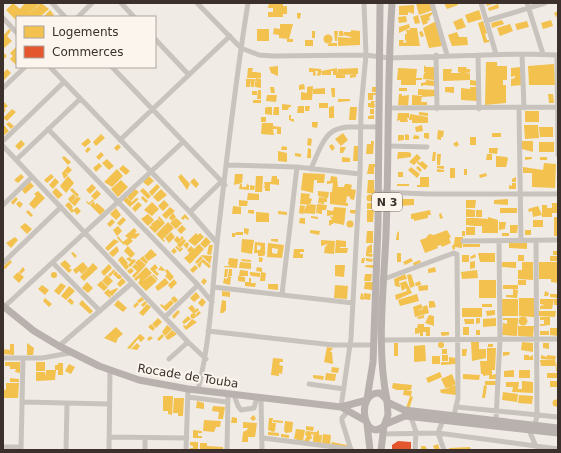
<svg xmlns="http://www.w3.org/2000/svg" width="561" height="453" viewBox="0 0 561 453" font-family="'DejaVu Sans',sans-serif">
	<style>
		.homes { fill: #f2c14e; fill-rule: evenodd }
		.shops { fill: #e4572e }
		.lines { fill: none; stroke-linecap: round; stroke-linejoin: round }
		.minor { stroke: #c9c3be; stroke-width: 5 }
		.major { stroke: #b8b1ad; stroke-width: 7 }
		.labels { text-anchor: middle; dominant-baseline: central; stroke-width: 4; stroke-linejoin: round; paint-order: stroke }
		.shield { fill: #fbf5ee; stroke: #756b66; stroke-width: 1 }
		.shield-label { font-size: 11px; font-weight: bold; fill: #3b302b }
		.street-label { font-size: 12px; fill: #3b302b; stroke: #fbf5ee }
	</style>
	<rect width="100%" height="100%" fill="#f0ebe5"/>
	<!-- homes -->
	<path class="homes" d="M13 3 20 9 25 3H40L28 15 41 3 49 9 40 17H17V21L6 10Z
		M269 3H283V6H287V14H283V17H268V12H273V8H268Z
		M416 3H430L433 10 419 15Z
		M444 3H458V5L447 9Z
		M486 3H496L487 6Z
		M498 4 499 8 489 11 488 8Z
		M414 5V14L408 12V15H399V6Z
		M50 10 54 15 51 17H43Z
		M479 10 482 19 468 23 465 15Z
		M558 11V16L556 17 554 13Z
		M433 12 434 13 429 17 430 20 427 21 428 23 423 25 420 16Z
		M297 13H301L300 19 297 18Z
		M418 15 420 23 415 24 413 17Z
		M406 16 407 22 399 23 398 17Z
		M462 18 466 27 457 30 453 22Z
		M502 20 504 24 492 28 491 23Z
		M551 20 553 26 543 29 541 23Z
		M436 21 442 46 429 48 423 28Z
		M483 21 487 33 485 34 487 40H489V42L484 43 478 23Z
		M527 21 529 27 517 30 515 24Z
		M280 24H293L289 39 279 38V35L273 34 274 28 280 29Z
		M409 24 410 28 399 33V27Z
		M510 24 513 31 500 36 497 28Z
		M410 28H417L420 46H399V40H404L403 43 407 42 405 40V34H407L406 30H410Z
		M9 29 11 31 7 36 12 41 3 49V36Z
		M257 29H269V41H257Z
		M351 30 360 31V45L338 46V37L351 38Z
		M312 31H315V38H312Z
		M334 31H338L337 41H335Z
		M339 31H343V36H339Z
		M422 31 424 36 421 37 419 32Z
		M344 32H351V37L343 35Z
		M457 32 459 37H467L468 45 452 46 448 35Z
		M323.5 39a4.5 4.5 0 1 1 9 0a4.5 4.5 0 1 1-9 0Z
		M287 39H293V42H287Z
		M305 40H313V46H305Z
		M328 43H337V46H328Z
		M17 46V66L10 59 13 56 10 53Z
		M3 52 7 56 3 60Z
		M486 62H497V66H507V80H503V85H506V103L485 105Z
		M554 64 555 85H529L528 66Z
		M424 65 426 67H436L435 80 423 79 424 73H426L424 72Z
		M278 66V76L271 73 269 67Z
		M458 67H467L466 69H470V73L465 72 470 74V80L443 81V69H452L451 73H461L458 72Z
		M521 67 522 85 511 86V79L515 78V76L511 77V68Z
		M248 68H253L252 72H256V78H247Z
		M309 68 321 69V75L317 76 318 71H315L316 75 313 76V72H309Z
		M337 68 338 75H345V78H336V75H333V71H331V75H322L321 71Z
		M358 68V74L338 75V69Z
		M398 68 417 69 416 78H422V80H416V85H401V80H397Z
		M7 69 11 73 4 80 3 73Z
		M256 72 261 73V78H256Z
		M356 74V77L350 78V75Z
		M256 78 261 79V88L255 87V82H258L255 81Z
		M246 79H251L250 87H246Z
		M251 79H255L254 87H251Z
		M426 80 436 81V86L423 85V86H421V83L426 82Z
		M470 80 478 81V86L470 85Z
		M304 84 305 89 299 90V85Z
		M313 86 312 100H301V92L307 93V87Z
		M270 87H274L275 93H271Z
		M372 87H377V92H372Z
		M445 87H454V93L445 92Z
		M470 87H478L477 101 461 100V88L470 89Z
		M325 88V94H313V89Z
		M331 88H335V97H332Z
		M399 88H407V91H399Z
		M418 89 436 90V96L422 97V95H418Z
		M258 90H261V99H257Z
		M252 91H257V95H252Z
		M368 93H377V95H373V100H368Z
		M399 94H402V96L409 95 408 106 398 105Z
		M548 94H553L554 103H549Z
		M267 95H277L276 102 266 101Z
		M412 95 422 96 421 102H427V105H412Z
		M338 99H350V101L338 102Z
		M253 100H261V103H253Z
		M3 101 8 106 4 109 6 110 3 114Z
		M371 101H377L374 102 375 107 373 108 368 107V103H371Z
		M319 103H328V108H319Z
		M282 104 291 105V107H289L288 110H282Z
		M298 106H304V113H297Z
		M305 106H310L309 111H305Z
		M334 106V118H329V107Z
		M267 107H272V115L265 114V108Z
		M274 107H279V115H273Z
		M350 107H357L356 120H349Z
		M12 109 16 112 7 121 3 118Z
		M370 109H374V114H370Z
		M525 111H539V122H525Z
		M419 112 428 113V116L419 115Z
		M398 113H409V118H407L408 122H400V120L397 121Z
		M410 114 428 117V123H412V120H409Z
		M289 115H291V119H294V122L289 120Z
		M374 115V119H368V116Z
		M261 117H266V122H261Z
		M9 122 14 126 11 129 6 124Z
		M312 122H318L317 128 312 127Z
		M262 123H273V126L281 127V134H277V129H273L274 135 261 134Z
		M3 124 9 131 3 136Z
		M422 125 423 131 416 132 415 127Z
		M524 125H538L539 138 525 139Z
		M539 127H553V137H540Z
		M438 130 444 131 443 137H441V140L437 139Z
		M343 133 348 140 341 146 335 139Z
		M424 133H429V139L424 138Z
		M492 133H501V137H492Z
		M101 134 105 138 96 146 93 142Z
		M405 134 409 135V140H405Z
		M398 135H404V140L398 141Z
		M414 135 419 136V139H413Z
		M470 137H476V145H470Z
		M88 138 91 142 85 147 81 144Z
		M308 138 312 139 311 146 307 145Z
		M21 140 25 144 19 150 15 146Z
		M371 141H374L373 154H366L367 144H371Z
		M457 141 459 145 456 147 453 144Z
		M522 141H533V152L522 149Z
		M539 142H554V152H539Z
		M118 144 121 147 117 151 114 148Z
		M332 144 335 148 332 151 329 146Z
		M282 146 287 147V150H281Z
		M354 146H360L359 161H353Z
		M88 147 91 149 87 153 85 151Z
		M340 147H346L343 153H340Z
		M308 148 311 149V158H307Z
		M489 148H498L497 154 489 153Z
		M278 151 287 153V162L278 161Z
		M101 152 104 155 99 160 96 157Z
		M398 152H408L411 153V157L397 159Z
		M433 152H436L435 161H432Z
		M295 153 301 154V157L295 156Z
		M417 154 421 158 414 165 409 162Z
		M437 154H441L440 165H437Z
		M487 154H492V160H486Z
		M64 156 71 162 68 165 62 158Z
		M496 156 507 157 508 159 506 167H496Z
		M342 157 350 158V162H342Z
		M525 157H532V159L525 160Z
		M540 157H547V160H540Z
		M107 159 114 166 109 170 102 163Z
		M418 161 420 163 422 161 428 166 425 170 417 163Z
		M99 163 102 166 96 172 93 168Z
		M544 163 556 164 555 188 532 187V173H523V167L543 170Z
		M369 164H376V167H374V174H367Z
		M123 165 130 171 126 175 119 169Z
		M68 166 72 170 68 174 65 172 68 175 64 179 62 173Z
		M418 166 422 170 420 172 416 168Z
		M437 166H444V169L437 168Z
		M411 167 420 174 417 178 408 170Z
		M450 168H455V178H450Z
		M117 169 123 176 112 187 104 182Z
		M437 169 444 170V172H437Z
		M464 169H467V175H464Z
		M398 172H403V177H398Z
		M303 173 325 174 324 183H317V180H314L313 193 301 190Z
		M486 173 487 176 480 178 479 175Z
		M21 174 24 177 18 183 14 180Z
		M51 174 54 177 47 183 44 180Z
		M181 174 190 184 187 190 178 177Z
		M235 174H243L242 183 234 185Z
		M68 176 74 183 66 193 60 186Z
		M149 176 154 181 148 186 143 182Z
		M256 176H263L262 192H255Z
		M272 176H277V179H279V185L270 184V191H265V188L263 187 265 186 264 182H271Z
		M331 176 337 177 338 187H344L345 184H348L352 185 351 189 356 190 354 200 350 199V197L347 196 346 203H348V206L330 204V192H332L333 183 327 184V181H330Z
		M420 177H429V187H417V185H420Z
		M516 177V182H512V179Z
		M55 178 59 182 53 189 49 185Z
		M194 178 199 184 196 188 190 182Z
		M121 180 128 187 118 197 111 189Z
		M368 180H374V190H376L374 194 367 193Z
		M30 182 34 186 25 194 22 190Z
		M512 183H516V189H509V185L512 186Z
		M92 184 96 188 90 194 86 190Z
		M157 184 160 187 152 196 149 192Z
		M240 184H242V187H246L247 184 249 185V190L239 189Z
		M397 184H409V186H397Z
		M250 185 255 186 254 190H250Z
		M56 188 63 195 58 199 52 192Z
		M72 188 79 195 77 197 70 190Z
		M143 188 151 196 148 199 140 191Z
		M135 189 139 192 131 201 127 197Z
		M161 189 167 195 158 202 153 197Z
		M97 190 101 194 95 200 91 196Z
		M38 191 45 198 34 209 29 204 36 196 34 194Z
		M318 191 329 192 328 198 318 196Z
		M248 193 259 194V200H247Z
		M301 193 310 194 309 198 312 199 310 205 300 204Z
		M73 194 76 197 71 203 68 199Z
		M366.5 198a3.5 3.5 0 1 1 7 0a3.5 3.5 0 1 1-7 0Z
		M143 196 148 201 146 203 141 198Z
		M16 197 18 199 13 205 11 202Z
		M77 197 81 198 75 206 71 203Z
		M126 197 132 202 136 198 139 199 130 207 123 200Z
		M319 197 327 198V202H324V204L318 203Z
		M93 199 94 200 89 205 86 202 87 201 89 203Z
		M403 199H414V205L398 206 397 201Z
		M508 199V205L494 204V200Z
		M164 200 169 205 163 211 158 206Z
		M239 200 248 201 247 206H239Z
		M466 200H476L475 208H466Z
		M19 201 23 204 20 208 16 204Z
		M94 201 95 205 97 203 105 210 102 213 99 210 102 213 100 215 90 205Z
		M69 202 73 207 72 208 73 210 77 207 81 211 77 215 74 211 72 213 65 205Z
		M138 202 142 205 135 212 132 208Z
		M152 202 159 209 152 216 144 210Z
		M367 203H374L373 209H367Z
		M552 203H558V213H552V217H542V205H547V208H552Z
		M310 204 316 205 315 214 303 213 306 206Z
		M317 204 327 205 326 210H322V214L316 213Z
		M300 205 305 206 303 214 299 213Z
		M233 206 241 207V214H232Z
		M538 206 542 215 533 217 532 211 529 212 528 209Z
		M170 207 175 211 166 219 162 215Z
		M334 207 346 208 344 225 334 223 329 226V220H332L330 216 333 217V215L327 216V210L333 211Z
		M116 208 121 215 116 220 110 214Z
		M500 208H517V213H500Z
		M466 209 475 210V217H466Z
		M28 210 33 215 31 217 26 212Z
		M248 210H254V214L248 213Z
		M350 210H357V214L350 213Z
		M367 210H374L373 222H367Z
		M430 210 431 215H428V218L414 221V219H411V214Z
		M476 210H482V217H476Z
		M278 211 287 212V215L278 214Z
		M256 212 269 213V222H256Z
		M173 213 176 217 172 221 169 218Z
		M441 213 443 218 440 219 439 214Z
		M148 214 154 220 148 226 141 219Z
		M185 214 189 219 188 220 185 218 183 220 181 218Z
		M159 216 165 223 155 233 149 227 151 225 153 227 151 224 158 219 161 222 158 218Z
		M311 216 318 217V219L311 218Z
		M123 217 126 220 120 226 117 223Z
		M488 217 498 220V233H482V226H475V218L488 219Z
		M554 217H558V236H554Z
		M176 218 182 223 176 229 170 223Z
		M300 218H305V224L299 223Z
		M466 218H475V226L466 225Z
		M112 219 115 222 110 227 107 224Z
		M533 220H543V227H533Z
		M346.5 224a3.5 3.5 0 1 1 7 0a3.5 3.5 0 1 1-7 0Z
		M168 222 174 228 163 239 165 241 164 242 156 234Z
		M499 222H506L505 229 499 230Z
		M25 223 32 229 27 234 20 227Z
		M182 225 186 229 181 234 177 230Z
		M510 225H518L517 233H510Z
		M118 226 122 231 117 236 113 230Z
		M466 227H475V235H466Z
		M134 228 137 231 135 233 136 234 138 233 140 234 135 239 133 238 131 239 133 241 127 246 125 244 124 245 117 238 118 236 123 242 128 238 125 236Z
		M244 228 249 229 248 235 244 233Z
		M310 230 320 231 319 235 310 233Z
		M447 230 451 237 449 238 451 243 442 247 441 245 437 246 438 248 425 253 420 240 426 238 429 234 434 235Z
		M525 230H531V235H525Z
		M367 231H373V243H366Z
		M399 231V240H396L397 233Z
		M462 231H465V236H462Z
		M171 232 175 237 169 243 165 238Z
		M236 232H243V235H236Z
		M196 233 198 235 200 233 204 237 195 246 188 241Z
		M232 233H236L235 237H232Z
		M502 233H509V236H502Z
		M177 236 180 239 182 236 184 238 178 244 174 240Z
		M15 237 18 240 11 248 6 243Z
		M206 237 211 242 205 248 200 244Z
		M455 237H463L462 248 455 247V249L453 250 452 246 454 244Z
		M114 239 120 242H118L108 251 105 248Z
		M184 239 186 241 180 248 177 245Z
		M242 239 254 240 252 254 241 252Z
		M271 239H278V242L271 241Z
		M321 240 335 241 334 254 324 253 325 247 328 244 321 246Z
		M336 240 346 241V247H340V248H348L347 253H335Z
		M187 242 189 244 187 249 183 245Z
		M255 242 265 243V255L263 256H258V253H254ZM257 245 261 246 260 250H257Z
		M268 243 284 245 282 258 267 257ZM272 248 278 249 277 254 272 253Z
		M509 243H527V249L509 248Z
		M199 244 204 249 190 264 184 258 188 255 189 257 188 254 193 251 190 253 187 250 191 246 195 250 194 249Z
		M372 244V253H366L367 247Z
		M463 244H480V247H463Z
		M209 245H213L211 255 207 254Z
		M117 246 119 251 113 257 109 253Z
		M128 246 135 254 131 258 124 251Z
		M177 246 180 249 181 247 183 249 180 252 175 247Z
		M174 248 177 251 174 254 171 251Z
		M151 249 157 255 148 261 144 256Z
		M294 249H304V252H300V254H303V258H293Z
		M553 251H558V255H553Z
		M73 252 77 256 75 258 71 253Z
		M366 253 373 254 372 257 366 256Z
		M397 253H401V262H397Z
		M478 253H495V262H480Z
		M475 254 476 257 471 259 470 257Z
		M201 255 212 256 210 264Z
		M462 255H469V262H462Z
		M518 255H524V261H518Z
		M122 256 128 263 127 264 129 267 126 270 118 260Z
		M143 256 148 262 146 264 140 259Z
		M201 256 203 258 197 264 195 262Z
		M550 256H557V261H550Z
		M129 257 132 260 134 259 136 261 130 267 128 265 131 262 126 259Z
		M259 257 263 258 262 262H259Z
		M229 258 238 259 237 268 224 267V266H230L228 264Z
		M362 258H365L364 263H361Z
		M366 258 373 259 372 262 366 261Z
		M411 258 413 261 405 265 403 262Z
		M139 259 146 265 134 278 132 276 137 271 132 267 135 264 138 266 135 263Z
		M203 259 211 266 209 268 202 262 200 268 197 265Z
		M242 259 251 260V262L241 261Z
		M10 260 12 262 5 269 3 267Z
		M65 260 71 266 69 268 72 270 69 273 60 264Z
		M420 260 421 262 414 266 413 263Z
		M475 261V268L470 269V262Z
		M83 262 88 268 82 274 79 271 76 274 73 270Z
		M240 262 251 263V269L239 268Z
		M502 262H516V268L502 267Z
		M522 262H533V270H522Z
		M539 262H558V283L551 282V279H539Z
		M93 263 98 268 84 281 80 277Z
		M109 264 112 268 104 276 101 272Z
		M155 264 158 268 155 270 159 274 157 276 150 269Z
		M195 265 198 268 193 273 190 270Z
		M335 265H345L344 277 335 276Z
		M366 265H374L373 268 365 267Z
		M161 266 165 270 164 271 158 270Z
		M23 267 25 270 21 274 19 272Z
		M146 267 152 273 142 282 151 275 157 281 146 291 138 283 140 280 139 278 136 281 134 279Z
		M257 267 262 268V272L256 271Z
		M435 267 436 272 428 273V269Z
		M131 268 134 271 130 274 127 271Z
		M114 269 115 271 110 277 108 275Z
		M167 269 174 277 170 281 165 276 167 274 165 271Z
		M225 269H228L227 277H224Z
		M229 269H232V276H228Z
		M240 270 248 271V276H239Z
		M477 270 478 278 462 279 461 272Z
		M518 270H533V280L518 279Z
		M116 271 118 274 117 276 119 274 122 277 120 279H118L113 274Z
		M51 275a3 3 0 1 1 6 0a3 3 0 1 1-6 0Z
		M18 272 24 277 19 283 13 277Z
		M250 272 260 273V277L252 276 250 275Z
		M261 272 266 273 265 281H260Z
		M153 274 158 279 157 280 152 275Z
		M365 274H372L371 281H364Z
		M405 274 407 279 399 281 400 287 395 286 394 279Z
		M411 274 415 286 410 288 407 275Z
		M107 275 113 281 108 286 102 281Z
		M228 276 231 277 230 285 223 283 224 278 227 279Z
		M238 276 245 277V282L238 281Z
		M122 278 126 282 120 287 117 284Z
		M165 278 169 283 158 291 155 287Z
		M204 278 207 281 204 285 201 282Z
		M249 278H251V283H256L255 287 245 286V282H249Z
		M174 279 177 283 171 289 168 285Z
		M479 280H496V298H479Z
		M518 280H526V285H518Z
		M101 281 108 287 104 291 97 285Z
		M406 281 412 293 396 300 395 295 407 291 406 288 402 291 400 283Z
		M420 281 421 285 416 286 415 283Z
		M87 282 93 288 88 293 82 288Z
		M365 282H374L373 290 364 289Z
		M61 283 66 286 59 295 54 291Z
		M268 284H278V290L268 289Z
		M42 285 49 290 45 295 38 289Z
		M335 285 348 286 347 299 334 298Z
		M428 285V290L419 291 418 286Z
		M503 285H518V289H503Z
		M69 286 75 291 66 300 61 296Z
		M117 288 118 289 112 296 108 293 111 296 110 298 104 293 108 289 110 291Z
		M513 289 518 290 517 298 506 297V295H513Z
		M222 291 230 292V297L222 296Z
		M545 291 549 293 548 296H544Z
		M196 292 200 297 194 302 190 298Z
		M361 293 363 294V300L360 299Z
		M364 293 371 294 370 300 363 299Z
		M417 294 419 301 400 306 398 300Z
		M550 294H558V298L550 297Z
		M174 296 178 300 175 303 171 299Z
		M142 297 144 300 139 303 137 301Z
		M45 298 52 304 49 307 43 301Z
		M70 298 74 302 72 305 67 301Z
		M202 298 206 302 202 307 198 303Z
		M519 298H534V317L519 316Z
		M502 299H518V316H502Z
		M540 299H554L552 309H540V306L545 305 540 304Z
		M554 299H558V305H554Z
		M82 300 93 311 90 314 79 304Z
		M118 300 127 308 123 312 114 305Z
		M171 300 174 303 166 311 160 305 161 304 164 306Z
		M222 300 226 301V310L223 313H220Z
		M145 301 147 303 143 307 141 305Z
		M429 301H434L436 307 429 308Z
		M137 302 139 304 135 308 133 306Z
		M147 304 151 307 143 316 139 313Z
		M421 304 423 308 417 311 423 309 422 307 427 305 429 313 415 317 413 307Z
		M482 304H492V307H482Z
		M192 305 195 309 194 311 197 308 199 310 194 314 188 308Z
		M462 308H482V317H462Z
		M178 310 180 312 174 319 172 316Z
		M495 310V315L487 316 486 311Z
		M199 311 201 313 196 317 195 315Z
		M539 311H556L555 317 539 316Z
		M190.5 316a2.5 2.5 0 1 1 5 0a2.5 2.5 0 1 1-5 0Z
		M424 315V318L418 319 417 317Z
		M429 315 434 316V326L425 323Z
		M188 316 191 319 184 324 182 322Z
		M518.5 321a4.5 4.5 0 1 1 9 0a4.5 4.5 0 1 1-9 0Z
		M540 317H550V325L540 326V324H544V320H540Z
		M158 318 162 322 156 328 152 324Z
		M476 318H480V323L476 324Z
		M496 318V326L483 327V319Z
		M503 318H518L517 336 502 335 503 323 507 324V320H503Z
		M192 319 197 322 186 330 183 326 184 325 186 326Z
		M464 319H474V324H465Z
		M151 324 155 328 153 331 148 327Z
		M418 324H424V327H430V336H426V332H423V336H420V333L415 334V328H417Z
		M167 325 172 329 165 336 162 332Z
		M518 326H534L533 337 518 336Z
		M116 327 123 334 118 338 116 343 104 338Z
		M463 327H469V335H463Z
		M550 328H558V336L550 335Z
		M172 330 177 334 168 340 165 337Z
		M476 330H480V335H476Z
		M540 331H549V335H540Z
		M441 332H449V335L443 336 441 335Z
		M140 334 145 338 141 342 138 339 130 349 127 348Z
		M162 334 164 336 159 341 157 339Z
		M150 336 153 338 149 341 147 339Z
		M471 342H479V349H486V358L472 361Z
		M522 342 533 343V352L521 350Z
		M438 345a3 3 0 1 1 6 0a3 3 0 1 1-6 0Z
		M27 343 34 348 33 355H27Z
		M137 343 140 346 137 350 131 349Z
		M394 343H398V356H394Z
		M543 343H549V349L543 348Z
		M10 344H14V355L3 354V349L10 350Z
		M488 344H493V347H488Z
		M425 345 426 361 414 362V346Z
		M327 347 333 348 330 352H332L333 364 324 362Z
		M487 348H496L495 370H492V375L496 374V379H489V375L483 376V374H481L480 361H487Z
		M442 349H447V354H442Z
		M462 349H467L466 356H462Z
		M503 352H510L509 355 503 356Z
		M442 355H448V361H442Z
		M524 355H529V357L533 355V360H524Z
		M541 355 547 357V355L556 356 555 360 541 359Z
		M432 356H440V364H432Z
		M449 357 456 358V364L441 365V362H449Z
		M273 358 283 359V362H280L279 365 283 366 282 374 279 373V376L271 375Z
		M540 360H555L556 366H541Z
		M557 360H558V371H556Z
		M5 362H20V373L15 372 16 369H10V366H5Z
		M36 362H45V371H36Z
		M58 363H63V375H58V370H55V365H58Z
		M69 364 75 367 71 374 65 371Z
		M332 367 339 368 338 373 331 372Z
		M46 370H56L55 380 36 381V372H45L46 377Z
		M514 370V377H504V371Z
		M519 370H530V378H519Z
		M440 372 442 377 428 383 426 378Z
		M326 373 336 374 335 381 325 380Z
		M547 373H557V378H547Z
		M452 374 456 384 446 389 441 379Z
		M463 374 480 375 479 380 463 379Z
		M313 375 324 376 323 380 313 378Z
		M10 378 19 379V382H10Z
		M485 381H496V385H485Z
		M522 381 533 382V393L512 392 513 387H506V382H519L518 389H522Z
		M550 381H558V387H550Z
		M6 383H19L18 398H3V389L6 390Z
		M393 383 412 385 411 390H397L392 388Z
		M456 385V395L441 393 440 390Z
		M484 385 487 386 485 398H482Z
		M404 390 412 391 411 396 403 395Z
		M503 392 518 394 517 402 502 400Z
		M519 395 533 396 532 404 518 403Z
		M163 396H173L172 415 168 414V411H163Z
		M410 396 413 397 409 409 406 408Z
		M174 398H184L183 416H178V413H173Z
		M552.5 403a3.5 3.5 0 1 1 7 0a3.5 3.5 0 1 1-7 0Z
		M197 401 204 403V409L196 408Z
		M213 406 225 407 223 419H218L219 412 212 411Z
		M254 415 256 419 253 421 250 418Z
		M232 417 237 418V423H231Z
		M269 418H273L272 423H276L275 431 273 432 268 430Z
		M204 420 221 421 220 427H216L214 432 203 431Z
		M273 420 283 421V423L273 422Z
		M285 421 293 422 292 432 286 433 284 431Z
		M243 422 257 423 255 437H248V442H242L243 432 247 430 248 428H243Z
		M306 426 314 427 313 431 306 430Z
		M296 429 305 430 303 441 294 439Z
		M193 430 202 431V433H198V436H202V438H193Z
		M318 430 319 431V435H322L321 444 313 443V439H316H313L314 432H317Z
		M306 431 314 432 313 435 311 434 312 439H310L309 442 304 441 307 436 305 435Z
		M268 432 279 433V436L268 435Z
		M281 434 289 435V438L281 437Z
		M323 434 331 435 330 445 322 444Z
		M190 442H195V446V442H198V450H190V448H193V446L190 445Z
		M332 442 347 445V447L331 445Z
		M200 443H207V446L223 447V450H200Z
		M438 444 440 450H435L433 446Z
		M421 446H425L428 450H421Z
		M470 447 471 450H450L449 448Z"/>
	<!-- shops -->
	<path class="shops" d="M398 441 411 442V450H392V445Z"/>
	<g class="lines">
		<!-- minor -->
		<path class="minor" d="M52 3 65 17
			M121 3 134 17
			M197 3 241 48 259 55 273 56 366 55 389 58 522 54 558 55
			M432 3 447 55
			M481 3 496 54
			M527 3 543 54
			M78 17 92 3
			M3 18 17 33
			M486 21 545 3
			M155 39 189 75
			M522 54 524 108
			M436 55 437 109
			M478 55 479 109
			M557 55 558 155
			M50 67 190 212 217 243
			M112 67 225 185
			M3 88 25 67
			M389 108 557 107
			M519 108 521 241
			M48 129 198 285 212 302
			M120 140 230 36
			M3 141 64 82
			M3 146 188 342 206 359
			M389 146 427 147
			M16 160 80 99
			M227 165 297 167 360 174
			M311 169C329 124 331 126 379 127
			M378 192 429 194H558
			M3 205 32 177
			M190 212 221 182
			M463 241 558 240
			M3 263 61 207
			M53 263 100 311
			M384 279 454 253 457 254 458 398 454 415
			M213 287 353 303
			M282 294 297 167
			M3 308 183 142
			M165 317 198 285
			M208 331 333 345H373
			M381 340 558 339
			M59 346 132 283
			M3 358H42L70 353
			M169 359 188 342
			M309 384 344 389
			M198 390C210 342 212 293 217 243 226 163 235 83 248 3
			M234 395 238 406 241 410 254 408 257 398
			M188 397 227 402
			M261 398 262 450
			M23 402 109 404
			M341 407 351 338 360 174 361 108 366 55 364 3
			M457 407 558 417
			M348 411 342 418V421L351 450
			M411 417 416 432 415 450
			M443 420 438 433 444 450
			M496 420 500 339 499 241
			M535 425 537 415 536 241
			M529 430 537 449
			M382 434 438 433 558 449
			M109 437 187 438
			M145 438V450
			M263 438 351 449
			M3 447H21
			M21 450 23 358
			M66 450 67 404
			M109 450 110 371
			M186 450 188 389
			M227 450 228 394"/>
		<!-- major -->
		<path class="major" d="M3 306 34 331 59 346 99 366 139 380 188 389 341 407 367 400
			M380 393 387 400 388 415 384 426C363 444 355 391 380 393Z
			M367 399 373 362 378 224 380 3
			M387 400C376 348 384 287 386 234 389 157 387 80 392 3
			M387 402 404 410 558 428
			M341 407 366 421
			M367 424 370 450
			M386 424 405 416 558 433
			M381 450 384 426"/>
	</g>
	<g class="labels">
		<!-- shield labels -->
		<rect class="shield" x="372" y="193" width="30" height="18" rx="3"/>
		<g class="shield-label">
			<text x="387" y="202">N 3</text>
		</g>
		<!-- street labels -->
		<g class="street-label">
			<text transform="translate(188 376) rotate(9)">Rocade de Touba</text>
		</g>
	</g>
	<!-- border -->
	<rect width="561" height="453" fill="none" stroke="#3b302b" stroke-width="8"/>
	<!-- legend -->
	<rect x="16" y="16" width="140" height="52" fill="#fbf5ee" stroke="#aea6a0"/>
	<rect x="24" y="26" width="20" height="12" fill="#f2c14e" stroke="#aea6a0"/>
	<text x="52" y="36" font-size="12" fill="#3b302b">Logements</text>
	<rect x="24" y="46" width="20" height="12" fill="#e4572e" stroke="#aea6a0"/>
	<text x="52" y="56" font-size="12" fill="#3b302b">Commerces</text>
</svg>
